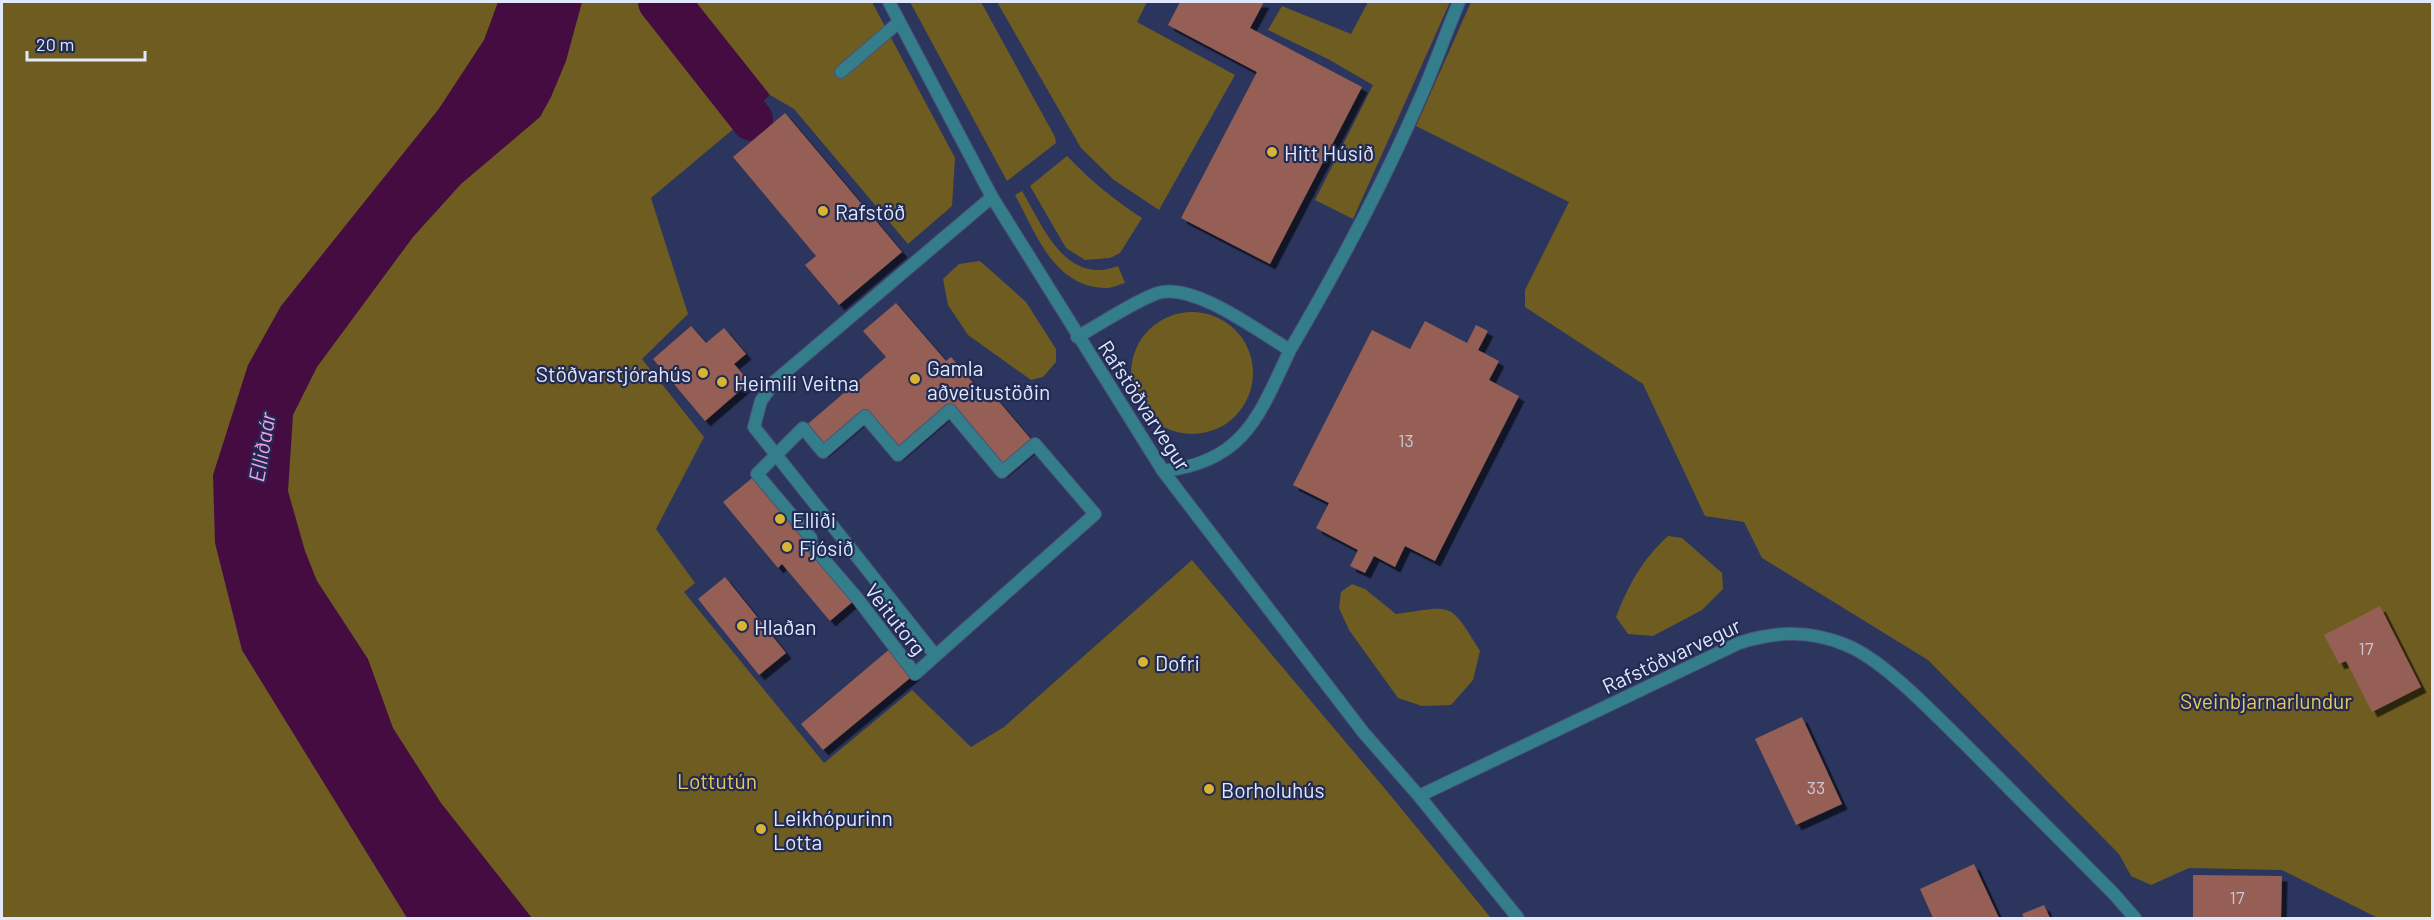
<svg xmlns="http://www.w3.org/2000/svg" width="2434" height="920" viewBox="0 0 2434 920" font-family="Barlow,sans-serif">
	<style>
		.green { fill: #6f5c21 }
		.water { fill: #440c40 }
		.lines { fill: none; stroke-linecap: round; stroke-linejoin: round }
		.canal { stroke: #440c40; stroke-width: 42 }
		.building { fill: #955e54; filter: url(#shadow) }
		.service-casing { stroke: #485277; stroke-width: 14 }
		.pedestrian-casing { stroke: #485277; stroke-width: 14 }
		.minor-casing { stroke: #485277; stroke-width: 14 }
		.service { stroke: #347e8b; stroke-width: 12 }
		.pedestrian { stroke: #347e8b; stroke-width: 12 }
		.minor { stroke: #347e8b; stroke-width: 12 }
		.poi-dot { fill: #d9b334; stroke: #212b53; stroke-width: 2 }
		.labels { text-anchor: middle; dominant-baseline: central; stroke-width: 4.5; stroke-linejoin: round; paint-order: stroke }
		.number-label { font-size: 18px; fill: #cec6d2 }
		.poi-label { font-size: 21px; fill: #e1e8fc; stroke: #212b53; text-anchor: start }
		.street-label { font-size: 21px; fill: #e1e8fc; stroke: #212b53 }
		.park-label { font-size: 21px; fill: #ebc757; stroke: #212b53 }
		.water-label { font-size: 22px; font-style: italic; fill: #f39fe9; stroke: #212b53 }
	</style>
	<defs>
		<filter id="shadow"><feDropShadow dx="5.5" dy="5.5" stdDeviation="0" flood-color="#0009"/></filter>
	</defs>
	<rect width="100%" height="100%" fill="#2b355e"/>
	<!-- green -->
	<path class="green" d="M2 2H872L955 158 952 206 908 244 794 109 770 95 737 126 651 198 688 314 642 359 704 437 656 529 695 583 684 592 824 763 912 690 971 747 1004 727 1192 560 1386 790 1491 918H2Z
		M910 2H981L1055 137 1056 143 1007 181Z
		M997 2H1147L1137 22 1235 75 1159 210 1114 180 1081 148Z
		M1368 2H1450L1353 219 1315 200 1373 85 1328 59 1268 30 1282 6 1351 34Z
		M1471 2H2432V918H2378L2282 870 2189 868 2151 885 2131 876 2119 854 1928 660 1762 558 1744 522 1705 516 1643 384 1525 307V290L1569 202 1416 126Z
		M1067 156C1090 180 1114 200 1142 218L1120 253 1110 258 1085 260 1066 248 1030 186Z
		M1022 191C1039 219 1059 271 1099 270 1105 270 1112 268 1118 266L1125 283C1118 285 1110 289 1103 288 1053 285 1035 232 1015 195Z
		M980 261 1026 302 1056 349V362L1043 377 1031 380 968 335 948 305 943 279 959 264Z
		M1131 373a61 61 0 1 1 122 0a61 61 0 1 1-122 0Z
		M1668 536 1682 538 1722 573 1723 589 1702 610 1653 636 1628 634 1616 617C1629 584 1642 560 1668 536Z
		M1352 584 1365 589 1396 614C1453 606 1449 600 1480 651L1473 680 1451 705 1422 706 1398 698 1349 630 1339 608 1341 592Z"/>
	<!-- water -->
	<path class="water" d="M498 2H582L566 61 551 97 540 117 461 184 413 237 317 367 293 415 288 491 305 551 317 581 368 659 393 728 441 803 532 918H407L242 650 215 543 213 475 248 365 281 306 438 110 484 40Z
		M646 2H696L770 95 737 126Z"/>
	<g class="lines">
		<!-- canal -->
		<path class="canal" d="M659 2 752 120"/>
	</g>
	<!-- building -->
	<path class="building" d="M1180 2H1264L1250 28 1362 87 1270 264 1181 218 1257 72 1168 25Z
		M785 113 902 252 839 305 805 265 816 256 733 157Z
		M896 303 946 361 951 357 990 403 996 398 1035 444 1002 472 950 410 898 455 865 416 823 452 803 428 886 357 863 331Z
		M1425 321 1467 343 1476 325 1488 331 1478 350 1499 361 1489 380 1519 396 1435 561 1405 546 1395 567 1374 556 1365 573 1350 566 1358 550 1316 528 1329 503 1293 485 1372 330 1410 349Z
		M691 326 706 343 724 328 746 354 734 364 750 382 705 421 653 359Z
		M757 474 857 598 830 621 782 564 778 568 723 502Z
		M725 577 786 653 759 675 698 599Z
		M2380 606 2421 687 2372 712 2346 661 2339 664 2324 635Z
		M892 647 915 674 823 750 801 724Z
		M1802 717 1842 804 1796 825 1755 739Z
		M1974 864 1999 918H1933L1920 889Z
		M2193 875 2282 876 2281 918H2193Z
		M2044 905 2050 918H2024L2022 914Z"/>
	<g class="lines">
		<defs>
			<path id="service" d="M841 72 899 22
				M1077 337C1101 324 1134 301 1158 293 1194 282 1259 332 1290 350 1259 416 1244 462 1163 471
				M1290 350C1337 270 1381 188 1418 103 1433 70 1445 35 1459 2"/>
			<path id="pedestrian" d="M950 410 1002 472 1035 444 1095 514 915 674 857 598 808 541 811 538 757 474 803 428 823 452 865 416 898 455Z
				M935 655 754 427 761 401 775 381 992 197"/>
			<path id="minor" d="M889 2 992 197 1163 471 1363 732 1419 796 1518 918
				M1419 796 1739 643C1776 631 1810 630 1846 645 1884 660 1935 715 1965 744 2014 794 2064 844 2114 894L2135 918"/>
		</defs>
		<!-- service casing -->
		<use href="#service" class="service-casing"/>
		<!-- pedestrian casing -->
		<use href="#pedestrian" class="pedestrian-casing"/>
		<!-- minor casing -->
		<use href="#minor" class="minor-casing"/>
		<!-- service -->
		<use href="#service" class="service"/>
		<!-- pedestrian -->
		<use href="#pedestrian" class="pedestrian"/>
		<!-- minor -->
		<use href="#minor" class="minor"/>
	</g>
	<!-- markers -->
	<g class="poi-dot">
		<circle cx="1272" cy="152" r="6"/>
		<circle cx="823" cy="211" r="6"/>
		<circle cx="703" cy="373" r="6"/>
		<circle cx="915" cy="379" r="6"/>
		<circle cx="722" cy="382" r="6"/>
		<circle cx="780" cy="519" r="6"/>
		<circle cx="787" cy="547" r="6"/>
		<circle cx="742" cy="626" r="6"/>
		<circle cx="1143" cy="662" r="6"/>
		<circle cx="1209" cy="789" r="6"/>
		<circle cx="761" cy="829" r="6"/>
	</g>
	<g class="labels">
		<!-- number labels -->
		<g class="number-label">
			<text x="1406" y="440">13</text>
			<text x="2366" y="648">17</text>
			<text x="1816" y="787">33</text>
			<text x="2237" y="897">17</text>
		</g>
		<!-- poi labels -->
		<g class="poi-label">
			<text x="1284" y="152">Hitt Húsið</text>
			<text x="835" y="211">Rafstöð</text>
			<text x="927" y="367">Gamla<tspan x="927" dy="24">aðveitustöðin</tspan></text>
			<text x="691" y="373" text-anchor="end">Stöðvarstjórahús</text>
			<text x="734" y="382">Heimili Veitna</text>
			<text x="792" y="519">Elliði</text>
			<text x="799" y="547">Fjósið</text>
			<text x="754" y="626">Hlaðan</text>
			<text x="1155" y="662">Dofri</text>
			<text x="1221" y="789">Borholuhús</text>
			<text x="773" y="817">Leikhópurinn<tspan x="773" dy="24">Lotta</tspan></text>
		</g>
		<!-- street labels -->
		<g class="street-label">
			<text transform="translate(1145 405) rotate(57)">Rafstöðvarvegur</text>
			<text transform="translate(896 619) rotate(52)">Veitutorg</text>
			<text transform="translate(1671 655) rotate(-25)">Rafstöðvarvegur</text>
		</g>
		<!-- park labels -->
		<g class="park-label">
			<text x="2266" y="700">Sveinbjarnarlundur</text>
			<text x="717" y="780">Lottutún</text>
		</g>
		<!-- water labels -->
		<g class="water-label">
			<text transform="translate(261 447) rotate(-80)">Elliðaár</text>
		</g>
	</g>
	<!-- border -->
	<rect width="2434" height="920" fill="none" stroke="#e1e8fc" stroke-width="6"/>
	<!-- scale -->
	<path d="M27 51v9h118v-9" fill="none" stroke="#e1e8fc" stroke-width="3"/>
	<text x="36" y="51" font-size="18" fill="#e1e8fc" stroke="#212b53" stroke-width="4.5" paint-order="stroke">20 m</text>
</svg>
